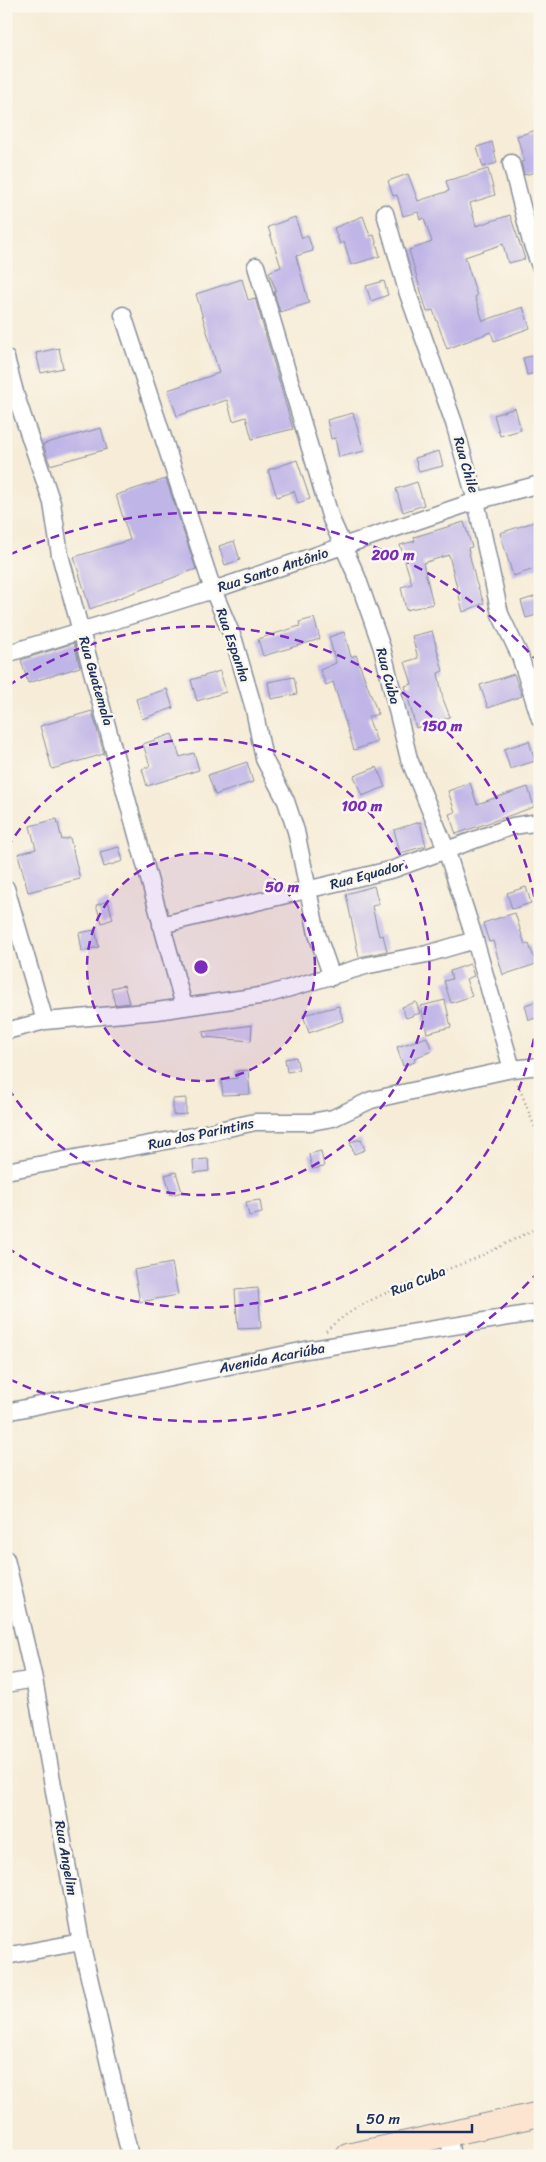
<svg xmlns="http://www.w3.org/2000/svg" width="546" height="2162" viewBox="0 0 546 2162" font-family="Sriracha,sans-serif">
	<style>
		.building { fill: #c0b5e7 }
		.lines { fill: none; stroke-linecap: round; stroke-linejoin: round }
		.street-casing { stroke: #888e9a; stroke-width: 19 }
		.secondary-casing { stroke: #888e9a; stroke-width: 26 }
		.path { stroke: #888e9a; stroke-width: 2.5; stroke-dasharray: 1 4; stroke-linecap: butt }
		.street { stroke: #fff; stroke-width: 16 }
		.secondary { stroke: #fce5d0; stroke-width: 24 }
		.ring { fill: none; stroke: #7b2cbf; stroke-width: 2.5; stroke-dasharray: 9 6 }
		.labels { text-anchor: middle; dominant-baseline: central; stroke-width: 5; stroke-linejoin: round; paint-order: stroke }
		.street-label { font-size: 14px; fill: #1b2f5e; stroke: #fbf7ec }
		.centre { fill: #7b2cbf; stroke: #fbf7ec; stroke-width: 2.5 }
		.ring-label { font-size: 15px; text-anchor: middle; font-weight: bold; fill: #7b2cbf; stroke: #fbf7ec; stroke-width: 5; stroke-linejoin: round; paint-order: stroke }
	</style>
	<rect width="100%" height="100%" fill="#fbf7ec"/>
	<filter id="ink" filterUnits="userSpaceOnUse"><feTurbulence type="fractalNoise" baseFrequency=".02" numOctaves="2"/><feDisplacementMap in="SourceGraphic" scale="10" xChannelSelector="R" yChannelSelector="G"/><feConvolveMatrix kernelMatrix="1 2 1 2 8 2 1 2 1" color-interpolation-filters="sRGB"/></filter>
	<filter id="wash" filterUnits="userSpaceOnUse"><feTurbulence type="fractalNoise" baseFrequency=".0096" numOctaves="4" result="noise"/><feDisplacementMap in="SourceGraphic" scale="20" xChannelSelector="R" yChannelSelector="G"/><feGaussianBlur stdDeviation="1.12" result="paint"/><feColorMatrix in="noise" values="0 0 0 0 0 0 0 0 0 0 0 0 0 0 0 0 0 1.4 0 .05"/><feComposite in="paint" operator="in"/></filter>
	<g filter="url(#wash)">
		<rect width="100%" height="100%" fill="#f6ecd7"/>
		<g id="blocks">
			<!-- building -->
			<path class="building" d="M540 129V171L524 175 521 162 524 161 517 136Z
				M492 142 497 163 483 167 477 147Z
				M488 169 495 195 470 203 476 226 510 215 525 259 508 263 503 244 465 257 477 296 475 297 483 321 523 307 530 328 494 341 491 332 447 349 433 310 427 312 409 250 432 242 424 218 420 220 418 212 403 216 397 195 393 196 388 181 408 174 418 201 449 191 446 181Z
				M363 216 370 236 374 235 380 256 351 265 344 242 340 244 334 228Z
				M295 217 302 238 308 236 313 251 296 256 309 303 280 312 274 292 276 291 269 272 281 267 268 227Z
				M242 279 248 300 255 298 293 429 252 439 246 417 233 421 227 400 177 416 168 390 219 373 196 294Z
				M384 281 388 295 371 301 366 286Z
				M59 348 63 368 41 373 36 353Z
				M540 354V372L527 375 523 358Z
				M515 408 521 430 500 436 494 415Z
				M353 413 364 451 339 457 335 438 331 439 327 420Z
				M101 428 107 449 50 465 43 444Z
				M439 451 443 466 419 472 415 458Z
				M297 460 310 499 298 503 294 491 277 497 268 470Z
				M166 479 196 569 90 609 74 557 130 540 116 495Z
				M417 482 424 505 403 512 396 489Z
				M537 521 540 531V567L513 576 500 533Z
				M464 522 472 547 468 548 476 582 484 603 463 612 449 555 423 563 433 604 406 610 401 587 412 584 400 545 415 541 414 537Z
				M234 541 240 560 225 565 219 546Z
				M540 595V614L526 618 521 601Z
				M314 618 320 639 263 656 258 639 300 626 299 622Z
				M432 631 443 671 438 673 443 699 450 717 416 728 405 686 412 684 405 662 418 658 412 636Z
				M344 632 351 657 356 655 378 714 368 717 377 742 354 750 333 682 326 685 320 670 336 663 329 637Z
				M74 643 80 667 28 683 21 660Z
				M220 671 226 692 197 701 191 680Z
				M514 674 522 696 488 708 480 685Z
				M294 677 297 694 271 699 268 682Z
				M167 689 173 708 142 719 136 699Z
				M92 711 104 754 52 769 40 726Z
				M172 734 180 757 194 753 199 770 147 786 142 769 150 766 143 744Z
				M529 741 535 761 510 769 504 749Z
				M247 762 253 782 215 795 208 775Z
				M377 767 385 787 362 796 354 776Z
				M470 783 477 804 528 787 534 807 456 834 449 814 455 812 448 791Z
				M57 819 62 840 70 838 80 879 28 892 18 854 36 849 30 826Z
				M420 822 426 846 400 853 394 830Z
				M119 847 123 861 104 867 100 852Z
				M374 886 379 904 372 906 379 936 383 935 387 951 359 957 346 894Z
				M526 887 531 903 512 909 507 893Z
				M108 901 113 919 102 923 96 905Z
				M515 913 525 945 529 944 536 964 503 975 493 941 489 942 483 923Z
				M95 930 99 947 82 951 79 933Z
				M470 964 474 976 466 979 472 996 451 1003 444 981 452 979 450 971Z
				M124 985 129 1003 115 1005 111 988Z
				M445 1000 451 1027 427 1033 421 1006Z
				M540 1000V1017L529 1020 525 1005Z
				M416 1002 420 1013 406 1018 402 1007Z
				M339 1006 343 1021 309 1033 303 1015Z
				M252 1025 251 1041 204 1037 203 1032Z
				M427 1037 432 1051 414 1058 415 1062 403 1066 397 1047Z
				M296 1057 299 1070 287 1072 285 1059Z
				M248 1070 250 1094 223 1095 221 1080 237 1078V1071Z
				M186 1098V1114L173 1115V1099Z
				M361 1139 365 1150 354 1154 350 1142Z
				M321 1151 324 1167 312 1169 309 1154Z
				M208 1159 209 1171 194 1173 193 1160Z
				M176 1172 182 1192 171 1195 165 1175Z
				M260 1200 262 1213 249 1216 246 1202Z
				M172 1263 178 1295 140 1302 134 1270Z
				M258 1288 261 1328 238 1329 235 1290Z"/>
		</g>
	</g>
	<g filter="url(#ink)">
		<use href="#blocks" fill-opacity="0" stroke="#888e9a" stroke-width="1"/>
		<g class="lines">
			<defs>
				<path id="street" d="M511 163 531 242 540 266
					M385 213 407 291 454 423 476 501 500 614 520 656 540 719
					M256 266 331 519 357 577 382 648 409 759 446 849 475 940 512 1069
					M123 315 213 590 234 640 254 709 264 759 286 801 296 831 317 934 332 977
					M6 358 16 396 52 503 60 555 184 1006
					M6 654 213 590 476 501 540 484
					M6 888 45 1021
					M161 925 394 869 513 826 540 822
					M6 1031 45 1021 157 1011 266 995 369 965 427 954 475 940
					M6 1171 192 1136 255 1122H311L333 1118 371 1100 512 1069 540 1066
					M6 1412 306 1350 540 1312
					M6 1559 34 1679 81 1942 130 2156
					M6 1684 34 1679
					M6 1956 81 1942
					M448 2134 452 2156"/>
				<path id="secondary" d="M348 2156 540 2114"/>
			</defs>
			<!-- street casing -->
			<use href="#street" class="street-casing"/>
			<!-- secondary casing -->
			<use href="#secondary" class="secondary-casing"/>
			<!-- path -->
			<path class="path" d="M518 1084 540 1141
				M326 1331C365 1294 425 1279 474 1259 496 1249 518 1237 540 1227"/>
			<!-- street -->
			<use href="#street" class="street"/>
			<!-- secondary -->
			<use href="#secondary" class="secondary"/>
		</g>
	</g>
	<!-- distance rings -->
	<circle cx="201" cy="967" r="114" fill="#7b2cbf" fill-opacity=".12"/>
	<g class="ring">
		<circle cx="201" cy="967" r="114"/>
		<path d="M7 848A228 228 0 1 1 7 1086"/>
		<path d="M539 1009A341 341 0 0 1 8 1248M8 686A341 341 0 0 1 539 925"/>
		<path d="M539 1271A455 455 0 0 1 9 1379M9 555A455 455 0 0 1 539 663"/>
	</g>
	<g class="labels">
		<!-- street labels -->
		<g class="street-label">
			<text transform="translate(466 465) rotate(74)">Rua Chile</text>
			<text transform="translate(273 570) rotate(-18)">Rua Santo Antônio</text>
			<text transform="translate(233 645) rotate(71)">Rua Espanha</text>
			<text transform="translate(388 676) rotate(75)">Rua Cuba</text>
			<text transform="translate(96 681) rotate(74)">Rua Guatemala</text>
			<text transform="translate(367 875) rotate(-15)">Rua Equador</text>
			<text transform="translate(201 1134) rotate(-12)">Rua dos Parintins</text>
			<text transform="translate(418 1281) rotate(-22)">Rua Cuba</text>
			<text transform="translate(272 1358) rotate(-11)">Avenida Acariúba</text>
			<text transform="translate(66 1858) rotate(80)">Rua Angelim</text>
		</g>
	</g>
	<circle cx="201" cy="967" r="8" class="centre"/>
	<g class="ring-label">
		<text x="393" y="560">200 m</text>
		<text x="442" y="731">150 m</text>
		<text x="362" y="811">100 m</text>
		<text x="282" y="892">50 m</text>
	</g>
	<!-- margin -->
	<rect width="546" height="2162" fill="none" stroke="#fbf7ec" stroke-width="25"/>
	<!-- scale -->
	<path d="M358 2124v8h114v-8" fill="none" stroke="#1b2f5e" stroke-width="2.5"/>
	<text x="366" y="2124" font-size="15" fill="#1b2f5e" stroke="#fbf7ec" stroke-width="4" paint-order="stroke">50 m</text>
</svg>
